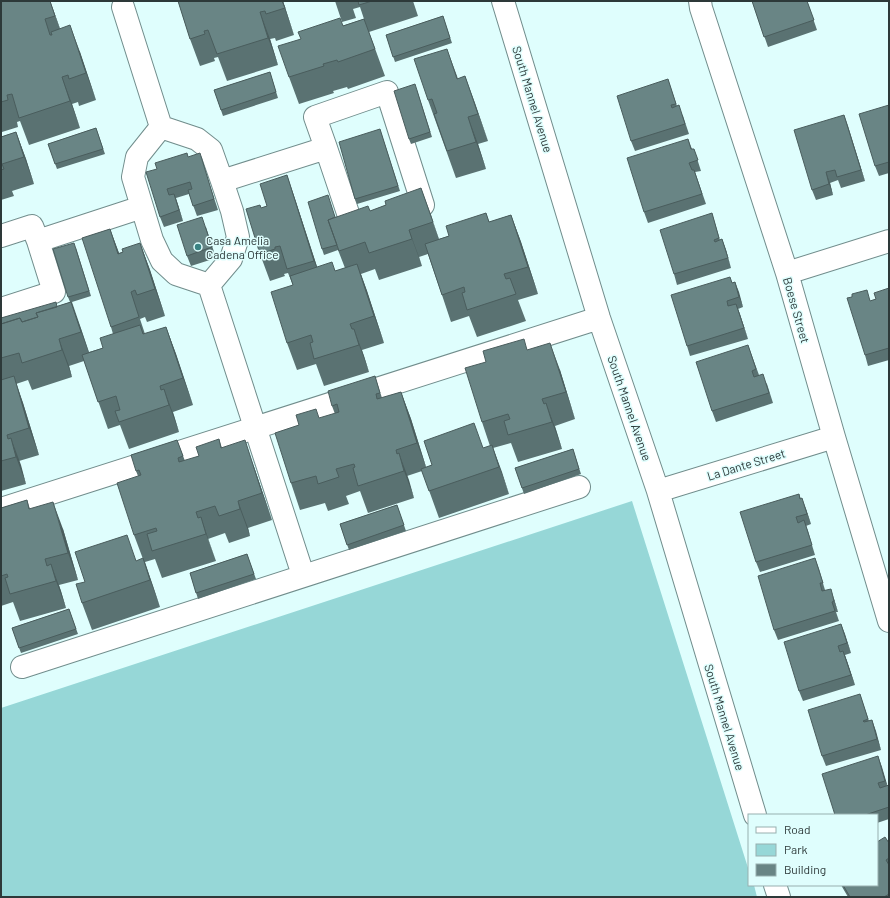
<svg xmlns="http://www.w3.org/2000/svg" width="890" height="898" viewBox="0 0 890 898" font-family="Barlow,sans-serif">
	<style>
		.green { fill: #96d7d7 }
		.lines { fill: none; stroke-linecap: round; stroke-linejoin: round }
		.minor-casing { stroke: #718d8c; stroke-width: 24 }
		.minor { stroke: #fff; stroke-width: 22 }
		.wall { fill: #5a7272 }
		.shaded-wall { fill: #4a5d5d }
		.building { fill: #698585; stroke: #4a5d5d }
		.poi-dot { fill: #3a8383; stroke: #dffefd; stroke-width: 1.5 }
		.labels { text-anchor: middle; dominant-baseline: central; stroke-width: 3; stroke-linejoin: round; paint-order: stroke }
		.street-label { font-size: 12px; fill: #2d3939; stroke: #dffefd }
		.poi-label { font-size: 12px; fill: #2d3939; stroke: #dffefd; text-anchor: start }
	</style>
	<rect width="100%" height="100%" fill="#dffefd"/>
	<!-- green -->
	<path class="green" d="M632 501 749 871V885H754L757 897H1V708Z"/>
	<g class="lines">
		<defs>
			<path id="minor" d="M503 1 599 318 658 491 755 815
				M700 1 701 8 787 273 834 437 889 621
				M123 7 161 127
				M161 127 197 139 211 150 222 181 232 211 238 237 231 259 209 285 176 274 162 261 152 240 133 177 137 157Z
				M326 148 315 117 387 92 423 205 410 209
				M222 181 326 148 353 228 366 223
				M1 236 32 226 38 241 142 207
				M787 273 889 241
				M209 285 303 575
				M1 309 54 292 38 241
				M658 491 834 437
				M1 509 599 318
				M22 667 579 487
				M775 885 779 897"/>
		</defs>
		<!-- minor casing -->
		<use href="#minor" class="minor-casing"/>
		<!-- minor -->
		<use href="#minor" class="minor"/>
	</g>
	<!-- wall -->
	<path class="wall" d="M1 1H50L60 29 80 52 96 100 79 106 78 102 72 104 80 128 29 145 20 121 17 122 18 127 2 132 1 128Z
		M178 1H283L294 35 276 41 275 38 270 39 278 65 227 81 218 57 214 58 215 61 200 66 190 39Z
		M335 1H413L418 16 369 32 385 76 348 89 347 87 333 91 334 93 299 104 289 77 301 39 364 19 360 7 353 9 356 18 342 22Z
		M752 1H807L817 30 768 47Z
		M443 16 452 43 395 62 386 35Z
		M270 72 278 98 223 116 214 90Z
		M465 76 488 141 478 144 486 169 456 178 428 100 458 79Z
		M668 79 677 106 683 116 689 134 635 151 631 141Z
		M417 90 432 137 411 144 409 139Z
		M889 105V173L879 176 875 166Z
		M844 115 865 181 841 188 838 180 830 183 833 195 816 200 812 190Z
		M96 128 105 154 57 169 48 144Z
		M380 129 400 191 357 204 355 199Z
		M16 132 26 159 34 184 12 191 14 196 1 200V137Z
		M688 139 692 149H694L701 171 695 172 706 204 648 223 644 212Z
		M189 157 203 164 218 210 197 216 189 194 176 198 183 221 164 227 160 217 157 169Z
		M287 175 296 202 317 267 335 271 345 268 338 250 324 255 322 249 335 217 370 211 386 205 421 188 439 239 449 236 486 213 489 222 511 215 521 242 538 294 518 300 526 321 477 337 469 316 451 322 442 295 428 254 419 257 422 266 379 280 375 269 361 274 367 291 384 343 362 350 369 372 324 386 316 364 297 370 287 343 293 285 288 273 284 274 285 276 270 281 260 254 261 208 267 206Z
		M712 213 720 240 722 239 726 250 731 268 677 285 674 274Z
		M206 227 216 258 191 266 187 256Z
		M110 229 119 253 123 252 140 243 150 270 165 316 147 322 145 317 140 319 145 334 166 327 176 354 193 405 173 412 179 432 129 449 120 425 108 429 84 361 69 366 72 377 32 390 28 380 16 384 23 403 39 455 19 461 26 484 1 491V318L58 306 70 302 68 297 76 248 91 296 72 302 89 352 103 348 113 334 111 327Z
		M735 282 743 307 738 309 748 339 690 356 687 346 732 283Z
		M889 288V360L868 366 865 355 871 301 876 299Z
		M748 345 759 375 767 384 773 403 716 422 712 411Z
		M528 350 560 370 575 419 555 426 562 449 518 462 511 443 493 448 509 494 439 518 422 471 407 476 414 498 368 513 360 491 346 496 349 504 328 511 325 503 300 510 291 483 299 425 335 414 332 406 375 376 382 398 401 392 411 419 426 467 490 446 482 422Z
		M219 439 222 448 254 467 272 520 248 528 250 536 229 543 225 533 208 539 216 561 162 578 155 559 145 562 160 607 92 630 82 603 85 582 143 559 134 535 138 476 136 471 177 440 185 461 199 456Z
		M573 449 581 474 524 494 515 468Z
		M799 494 801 499 806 509 811 524 806 526 815 555 760 572 756 562Z
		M27 500 30 509 63 529 78 580 59 585 66 608 20 621 13 602 1 606V508Z
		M397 505 406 531 349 550 340 524Z
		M247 554 256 579 198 599 190 573Z
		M815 558 825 590 834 599 838 612H836L839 621 778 640 774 630Z
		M69 609 78 634 21 653 12 628Z
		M841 624 851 653 845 655 855 685 803 701 799 691Z
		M860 694 869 721 872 720 881 750 826 766 822 756Z
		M878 756 887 786 889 785V819L877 823V815H835Z
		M889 843V897H848L841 885H877Z"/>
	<!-- shaded-wall -->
	<path class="shaded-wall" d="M50 1 57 20 65 43 55 16Z
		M282 1H283L294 35Z
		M260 12 270 39 278 65 268 38Z
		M70 25 80 52 96 100 86 73Z
		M447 49 457 76 466 106Z
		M465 76 475 103 488 141 478 114Z
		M62 77 72 104 80 128 70 101Z
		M844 115 848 126 865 181 861 170Z
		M468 117 478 144 486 169 476 142Z
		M16 132 26 159 34 184 24 157Z
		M826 172 830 183 833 195 829 184Z
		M287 175 296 202 324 288 314 261Z
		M421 188 431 215 442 249 433 222Z
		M174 194 178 205 183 221 179 210Z
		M511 215 521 242 538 294 528 267Z
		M110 229 120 256 118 254Z
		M409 230 419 257 422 266 412 239Z
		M722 239 726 250 731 268 728 258Z
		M140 243 150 270 165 316 155 289Z
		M357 264 367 291 384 343 374 316Z
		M735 282 739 292 743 307 739 297Z
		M71 302 81 329 91 359 81 332Z
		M736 304 740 314 748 339 744 328Z
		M166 327 176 354 193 405 183 378Z
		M354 329 364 356 369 372 359 345Z
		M59 339 69 366 72 377 62 350Z
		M550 343 560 370 575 419 566 392Z
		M14 376 23 403 39 455 29 428Z
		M164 389 174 416 179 432 169 405Z
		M401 392 411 419 427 470 417 443Z
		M546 403 556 430 562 449 552 422Z
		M11 438 21 465 26 484 16 457Z
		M245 440 254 467 272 520 262 493Z
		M492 445 502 472 509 494 499 467Z
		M399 453 409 480 414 498 404 471Z
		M802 498 806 509 811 524 807 514Z
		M238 501 248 528 250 536 240 509Z
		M53 502 63 529 78 580 68 553Z
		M201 517 210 544 216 561 206 534Z
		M804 520 808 531 815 555 812 545Z
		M143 558 153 586 160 607 150 580Z
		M815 558 819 569 826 593 823 583Z
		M51 564 61 591 66 608 56 581Z
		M831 589 834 599 838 612 834 601Z
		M841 624 845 634 851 653 847 643Z
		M843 651 847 661 855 685 851 675Z
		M872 720 876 731 881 750 877 739Z
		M878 756 882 767 889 791 885 781Z"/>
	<!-- building -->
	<path class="building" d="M1 1H50L55 16 45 19 50 35H52L51 32 70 25 86 73 69 79 68 75 62 77 70 101 19 118 12 94 7 95 8 100 1 102Z
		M178 1H282L285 8 266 14 265 11 260 12 268 38 217 54 208 30 204 31 205 34 190 39Z
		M358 1H372L359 5Z
		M752 1H807L814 20 764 37Z
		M443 16 450 38 393 57 386 35Z
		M340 18 343 26 364 19 375 49 338 62 337 60 323 64 324 66 289 77 278 46 301 39 298 32Z
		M447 49 457 79 465 76 478 114 468 117 476 142 447 151 434 114 437 113 432 99 428 100 414 59Z
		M270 72 276 92 221 110 214 90Z
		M668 79 676 104 671 105 672 108 679 105 685 124 631 141 617 96Z
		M415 84 430 132 409 139 394 91Z
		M889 105V162L875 166 859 114Z
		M844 115 861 170 837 177 835 170 826 172 829 184 812 190 794 130Z
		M96 128 103 149 55 164 48 144Z
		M380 129 398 186 355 199 339 142Z
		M16 132 24 157 2 164 4 169 1 170V137Z
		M688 139 691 149H694L698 160 689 163 692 170H694L702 194 644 212 627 158Z
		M187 153 188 157 200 153 214 199 193 206 188 190 192 189 190 182 167 189 169 195 174 194 179 210 160 217 146 172 157 169 155 163Z
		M287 175 314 261 287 269 280 246 275 247V249L260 254 246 209 260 205 261 208 267 206 260 184Z
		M421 188 433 222 409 230 412 239 369 253 365 242 339 251 328 220 368 206 370 211 386 205 385 201Z
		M328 195 335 217 328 220 337 245 322 249 308 202Z
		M486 213 489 222 511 215 528 267 504 274 506 279 510 278 516 294 467 310 462 293 465 292 464 287 442 295 425 244 449 236 446 226Z
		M712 213 719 238 714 240 715 242 722 239 728 258 674 274 660 230Z
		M202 217 212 247 187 256 177 225Z
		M110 229 118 254 123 252 122 249 140 243 155 289 137 295 135 290 131 292 139 317 111 327 82 238Z
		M74 243 89 291 68 297 53 249Z
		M332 262 335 271 357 264 374 316 350 324 352 329H354L359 345 314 359 310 343 313 342 311 335 287 343 271 292 293 285 290 276Z
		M730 277 732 283 735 282 739 297 727 301 728 306 736 304 744 328 687 346 671 295Z
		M889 288V348L865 355 847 298 852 297V294L867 290 870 301 876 299 874 293Z
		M56 302 57 307 36 313 38 317 22 322 20 318 1 324V318Z
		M71 302 81 332 59 339 62 350 22 363 19 353 1 358V324L20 318 22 322 38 317 36 313Z
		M140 325 143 334 166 327 183 378 160 386 161 390 164 389 169 405 119 422 115 411 120 410 116 396 98 402 82 355 103 348 100 338Z
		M524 339 527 350 550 343 566 392 542 399 544 404 546 403 552 422 508 435 504 421 510 419 508 414 482 422 465 368 486 362 483 351Z
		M748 345 756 369 752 371 754 377 763 374 769 393 712 411 696 362Z
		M14 376 29 428 7 435 8 439 11 438 16 457 1 461V380Z
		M375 376 380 393 376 394 377 399 401 392 417 443 396 450 397 454 399 453 404 471 358 486 353 468 355 467 354 464 336 469 339 477 318 484 316 476 291 483 275 433 299 425 296 415 316 409 319 418 339 412 337 404 332 406 328 391Z
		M474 423 483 448 492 445 499 467 429 491 421 469 432 465 424 441Z
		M219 439 221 448 245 440 262 493 238 501 240 509 219 516 215 506 196 512 198 518 201 517 206 534 152 551 147 534 157 531 156 528 134 535 117 483 141 475 139 470 136 471 131 455 177 440 183 456 178 458 179 462 199 456 196 447Z
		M573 449 579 469 522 488 515 468Z
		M799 494 800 499 802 498 807 514 796 517 798 523 804 520 812 545 756 562 740 512Z
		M27 500 29 509 53 502 68 553 45 559 47 566 51 564 56 581 10 594 5 578 8 577 7 574 1 576V508Z
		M397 505 404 525 347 545 340 524Z
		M127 535 136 561 143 558 150 580 82 603 76 584 85 582 75 552Z
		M247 554 254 574 196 593 190 573Z
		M815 558 823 583H820L822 591 831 589 834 601 832 602 835 611 774 630 758 576Z
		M69 609 76 629 19 648 12 628Z
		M841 624 847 643 838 646 840 652 843 651 851 675 799 691 784 642Z
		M860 694 868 719 863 721 864 722 872 720 877 739 822 756 808 710Z
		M878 756 885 781 878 783 880 788 889 785V807L865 815H835L822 774Z
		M885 837 889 843V858L886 860 889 865V894L884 897H850L843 885H877V842Z"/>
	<!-- markers -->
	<circle class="poi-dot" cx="198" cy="247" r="4"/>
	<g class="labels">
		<!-- street labels -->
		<g class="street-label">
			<text transform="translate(533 99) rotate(73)">South Mannel Avenue</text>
			<text transform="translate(797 310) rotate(74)">Boese Street</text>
			<text transform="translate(630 408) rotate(71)">South Mannel Avenue</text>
			<text transform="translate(746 464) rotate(-17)">La Dante Street</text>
			<text transform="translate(725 717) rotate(73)">South Mannel Avenue</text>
		</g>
		<!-- poi labels -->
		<g class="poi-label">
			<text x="206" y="240">Casa Amelia<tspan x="206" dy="14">Cadena Office</tspan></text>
		</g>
	</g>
	<!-- border -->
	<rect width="890" height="898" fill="none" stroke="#2d3939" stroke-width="4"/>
	<!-- legend -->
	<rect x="748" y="814" width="130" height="72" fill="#dffefd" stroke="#98afaf"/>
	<rect x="756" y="827" width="20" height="6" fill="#ffffff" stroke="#98afaf"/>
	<text x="784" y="834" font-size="12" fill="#2d3939">Road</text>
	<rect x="756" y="844" width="20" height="12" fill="#96d7d7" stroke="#98afaf"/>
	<text x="784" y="854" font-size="12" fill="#2d3939">Park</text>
	<rect x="756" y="864" width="20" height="12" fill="#698585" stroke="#98afaf"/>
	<text x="784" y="874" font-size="12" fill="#2d3939">Building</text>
</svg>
